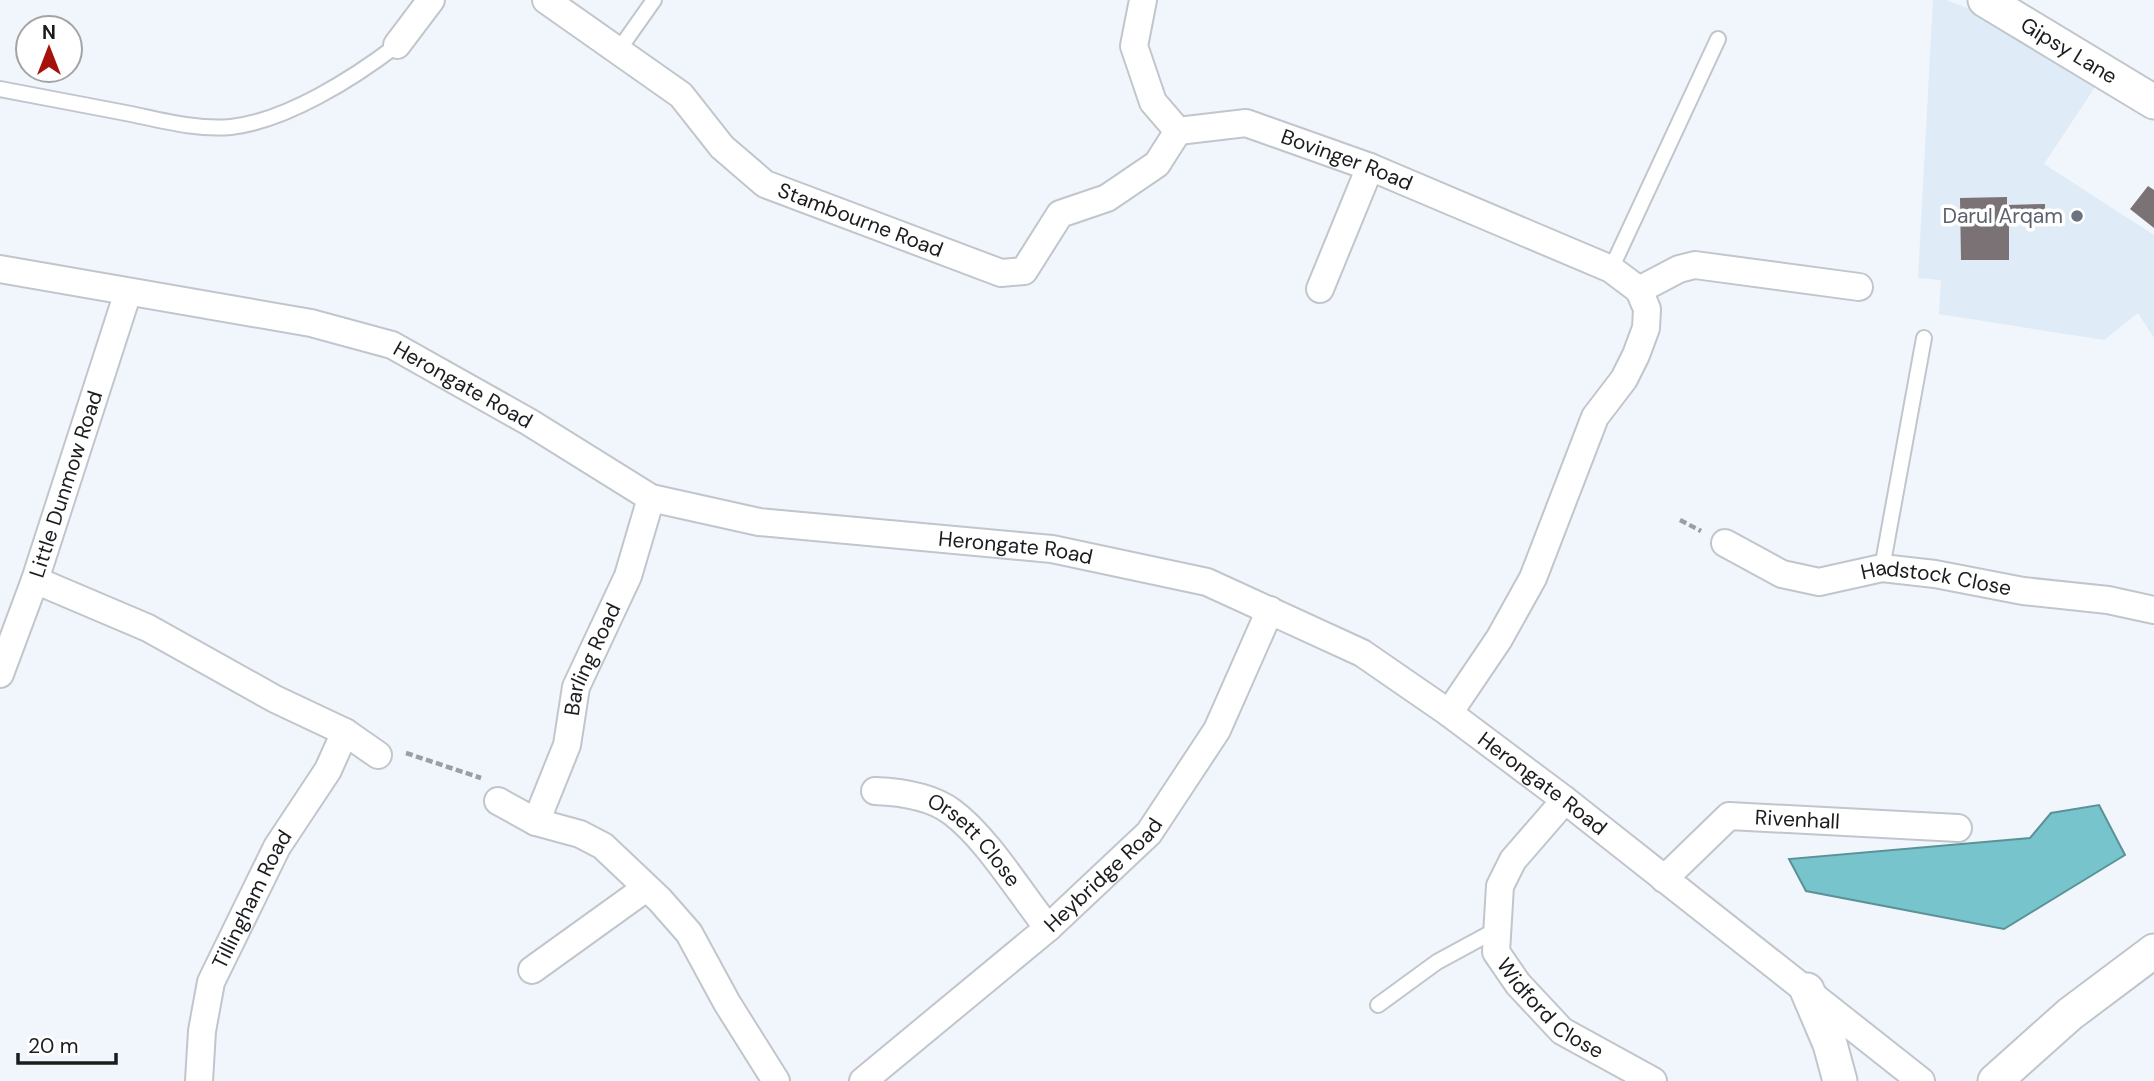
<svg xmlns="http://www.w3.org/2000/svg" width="2154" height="1081" viewBox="0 0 2154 1081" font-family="'DM Sans',sans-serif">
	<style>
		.built { fill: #dfebf7 }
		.water { fill: #77c4cd; stroke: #5b9298; stroke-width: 2 }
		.building { fill: #7a7274 }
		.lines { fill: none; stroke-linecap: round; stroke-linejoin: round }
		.service-casing { stroke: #c0c6cc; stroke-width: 18 }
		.minor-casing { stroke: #c0c6cc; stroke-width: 30 }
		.tertiary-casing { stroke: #c0c6cc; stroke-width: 37 }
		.path { stroke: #9b9fa4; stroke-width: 4.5; stroke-dasharray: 7 3.5; stroke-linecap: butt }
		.service { stroke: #fff; stroke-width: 14 }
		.minor { stroke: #fff; stroke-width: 26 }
		.tertiary { stroke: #fff; stroke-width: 33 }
		.worship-dot { fill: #6b7280; stroke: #fff; stroke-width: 2.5 }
		.labels { text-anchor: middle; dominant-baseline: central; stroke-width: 7; stroke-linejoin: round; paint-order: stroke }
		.street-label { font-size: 21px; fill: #1a1c1e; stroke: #fff }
		.worship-label { font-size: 21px; fill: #5b616d; stroke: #fff; text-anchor: end }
	</style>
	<rect width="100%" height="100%" fill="#f0f6fc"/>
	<!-- built -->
	<path class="built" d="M1933 0H1946L1997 19 2097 84 2044 164 2154 235V338L2138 313 2104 340 1939 314 1941 280 1918 278Z"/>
	<!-- water -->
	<path class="water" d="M2099 805 2125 855 2004 929 1806 891 1789 859 2030 838 2051 813Z"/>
	<!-- building -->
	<path class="building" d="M2148 186 2154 190V228L2130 209Z
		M2007 197V205L2045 204V218L2009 219V260H1961L1960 198Z"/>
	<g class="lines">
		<defs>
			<path id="service" d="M618 51 654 0
				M0 89C44 97 87 106 131 114 164 121 198 130 231 127 286 121 354 78 397 45
				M1611 269 1718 39
				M1882 568 1924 338
				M1378 1005 1437 962 1496 930"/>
			<g id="minor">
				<path id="s1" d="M546 0 681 95 722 147 765 184 1001 273 1024 271 1060 214 1107 198 1157 164 1178 131"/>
				<path id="s2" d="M1143 0 1134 46 1153 102 1178 131 1246 123 1370 167 1611 269 1639 290"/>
				<path d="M397 45 431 0"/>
				<path id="s3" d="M0 269 311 323 392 345 529 422 651 498 759 522 1052 549 1207 582 1362 653 1449 713 1565 800 1921 1081"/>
				<path d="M1320 289 1370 167"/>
				<path id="s4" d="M1725 543 1782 574 1819 582 1882 568 1935 574 2023 591 2108 600 2154 610"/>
				<path d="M35 580 148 628 275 699 345 732 378 755"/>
				<path id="s5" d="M0 674 35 580 128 292"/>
				<path d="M1449 713 1499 639 1533 578 1595 417 1624 379 1636 355 1646 328 1647 309 1639 290 1679 269 1695 265 1859 287"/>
				<path id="s6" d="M875 791C900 792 931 796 952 812 987 838 1020 893 1048 928"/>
				<path id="s7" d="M1565 800 1513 860 1500 886 1496 952 1518 984 1562 1031 1653 1081"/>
				<path d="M498 801 536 822 580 834 603 846 660 900 689 933 727 1003 776 1081"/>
				<path id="s8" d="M536 822 567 745 576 687 628 576 651 498"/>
				<path id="s9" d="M1664 879 1729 816 1958 828"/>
				<path d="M532 970 646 888"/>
				<path id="s10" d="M199 1081 202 1031 211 982 277 847 328 770 345 732"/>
				<path id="s11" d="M863 1081 1048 928 1149 833 1217 730 1270 610"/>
			</g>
			<g id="tertiary">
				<path id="s12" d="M1985 0 2154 102"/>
				<path d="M1807 990 1830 1044 1840 1081"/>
				<path d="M1995 1081 2070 1014 2154 951"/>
			</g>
		</defs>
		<!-- service casing -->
		<use href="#service" class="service-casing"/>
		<!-- minor casing -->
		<use href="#minor" class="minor-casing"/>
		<!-- tertiary casing -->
		<use href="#tertiary" class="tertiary-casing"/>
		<!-- path -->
		<path class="path" d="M1680 520 1701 531
			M406 753 481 778"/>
		<!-- service -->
		<use href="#service" class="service"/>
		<!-- minor -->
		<use href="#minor" class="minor"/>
		<!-- tertiary -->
		<use href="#tertiary" class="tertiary"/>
	</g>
	<!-- markers -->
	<circle class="worship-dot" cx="2077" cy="216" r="7"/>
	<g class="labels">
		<!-- street labels -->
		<g class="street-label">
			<text stroke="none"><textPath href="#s12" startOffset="98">Gipsy Lane</textPath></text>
			<text stroke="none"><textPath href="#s2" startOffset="320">Bovinger Road</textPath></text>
			<text stroke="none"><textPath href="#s1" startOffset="390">Stambourne Road</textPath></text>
			<text stroke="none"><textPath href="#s3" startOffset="481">Herongate Road</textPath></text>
			<text stroke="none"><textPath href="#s5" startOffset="201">Little Dunmow Road</textPath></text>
			<text stroke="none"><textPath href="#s3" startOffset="1069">Herongate Road</textPath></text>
			<text stroke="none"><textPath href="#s4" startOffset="222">Hadstock Close</textPath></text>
			<text stroke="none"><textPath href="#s8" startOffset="173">Barling Road</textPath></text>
			<text stroke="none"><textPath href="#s3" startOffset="1657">Herongate Road</textPath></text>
			<text stroke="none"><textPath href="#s9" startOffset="159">Rivenhall</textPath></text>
			<text stroke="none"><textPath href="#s6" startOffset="116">Orsett Close</textPath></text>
			<text stroke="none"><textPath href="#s11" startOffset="317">Heybridge Road</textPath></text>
			<text stroke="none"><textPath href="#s10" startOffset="192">Tillingham Road</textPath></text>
			<text stroke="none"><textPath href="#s7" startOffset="254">Widford Close</textPath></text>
		</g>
		<!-- worship labels -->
		<g class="worship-label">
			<text x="2063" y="216">Darul Arqam</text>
		</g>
	</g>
	<!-- north arrow -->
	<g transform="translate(49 49)"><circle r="33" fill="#ffffff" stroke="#a3a4a5" stroke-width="2"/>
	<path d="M0-5L12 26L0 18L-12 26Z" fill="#a6110b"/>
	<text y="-10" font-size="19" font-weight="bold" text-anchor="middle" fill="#1a1c1e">N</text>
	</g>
	<!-- scale -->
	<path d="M18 1053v10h98v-10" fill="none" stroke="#1a1c1e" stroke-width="3.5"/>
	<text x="28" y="1053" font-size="21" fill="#1a1c1e" stroke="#ffffff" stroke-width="5" paint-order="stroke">20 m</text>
</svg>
